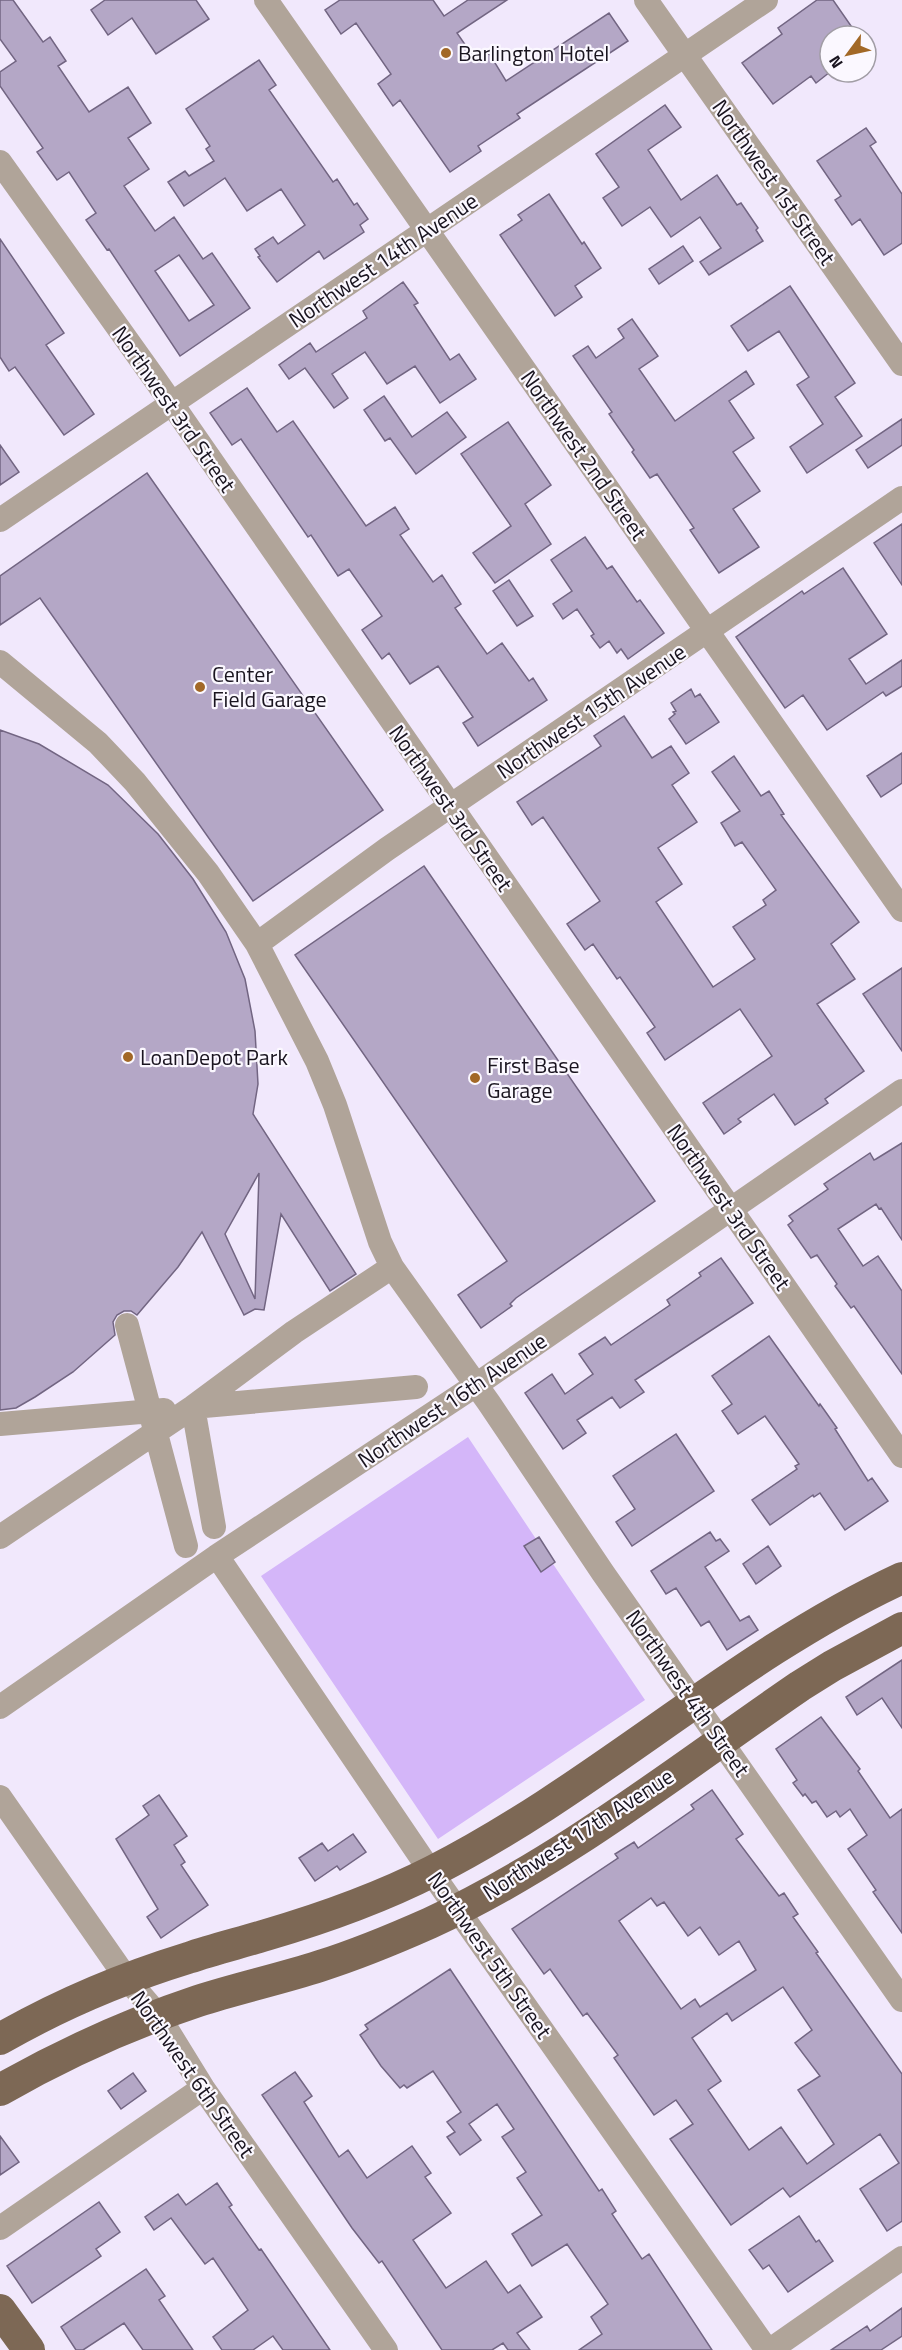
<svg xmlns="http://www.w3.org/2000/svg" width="902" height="2350" viewBox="0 0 902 2350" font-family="'Titillium Web',sans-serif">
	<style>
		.green { fill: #d4b6f9 }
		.building { fill: #b4a7c6; stroke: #726582; stroke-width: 1.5; fill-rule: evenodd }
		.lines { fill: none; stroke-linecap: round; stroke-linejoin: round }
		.minor { stroke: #b0a499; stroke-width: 24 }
		.major { stroke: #7d6855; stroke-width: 32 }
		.poi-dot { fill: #a26827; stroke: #fbf8ff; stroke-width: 2 }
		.labels { text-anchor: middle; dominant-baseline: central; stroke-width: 4.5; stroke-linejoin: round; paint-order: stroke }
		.poi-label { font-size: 22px; fill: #19141f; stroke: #fbf8ff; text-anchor: start }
		.street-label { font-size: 22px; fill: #19141f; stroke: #fbf8ff }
	</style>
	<rect width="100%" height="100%" fill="#f1e8fc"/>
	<!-- green -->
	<path class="green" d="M468 1437 536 1539 525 1546 541 1571 553 1564 645 1700 438 1839 261 1576Z"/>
	<!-- building -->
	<path class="building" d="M0 0H13L43 42 50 37 66 61 58 66 89 112 128 87 151 123 128 138 149 169 124 186 155 231 174 217 203 259 212 253 250 308 180 356 109 249 107 250 86 220 96 213 69 172 57 180 37 152 43 148 0 86V72L16 61 0 39ZM179 255 214 305 189 321 155 271Z
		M105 0H196L209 19 156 54 132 18 108 35 91 10Z
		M340 0H433L444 16 468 0H507L457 33 477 62 489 53 506 81 609 13 628 41 517 114 520 118 478 146 481 151 450 172 400 100 393 106 378 84 391 74 356 23 341 34 325 10Z
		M817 0H833L858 36H830V72L816 83 811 76 773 104 742 63 782 34 778 28Z
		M259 60 276 85 269 90 333 182 337 179 354 205 357 203 368 219 360 225 364 232 324 259 319 251 277 282 258 257 260 256 255 249 273 237 278 244 305 225 281 189 247 211 225 178 184 206 168 182 185 171 189 176 214 161 206 149 210 146 186 109Z
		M665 105 681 127 648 150 681 200 717 175 737 205 741 203 758 228 756 230 763 241 709 275 700 262 721 248 700 217 671 237 650 207 622 226 603 198 619 187 596 154Z
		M866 128 876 142 870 146 902 194V243L884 255 860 219 852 225 835 200 841 196 817 161Z
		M549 194 582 244 584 242 601 268 575 286 582 297 555 316 500 235 522 220 518 215Z
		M0 239 64 333 46 345 94 414 64 435 15 367 9 371 0 357Z
		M683 246 693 261 659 284 649 269Z
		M403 282 418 303 414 305 450 360 459 354 476 379 440 403 415 366 387 384 365 352 332 374 348 398 334 408 305 368 289 379 279 365 310 343 316 352 367 318 363 311Z
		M790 286 855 383 835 397 862 436 807 473 790 447 823 424 797 385 809 377 779 331 748 351 731 326Z
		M632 319 658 356 639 369 675 421 746 371 754 384 729 401 754 438 733 452 760 491 733 509 759 547 719 573 690 530 694 528 657 474 650 478 632 452 634 450 609 414 612 412 573 356 588 346 596 358 624 338 618 329Z
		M247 388 277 432 293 421 366 526 395 507 409 529 400 535 433 582 442 575 461 604 455 608 487 654 502 643 529 681 533 678 547 700 478 746 463 723 473 717 438 666 410 684 389 653 382 659 362 630 382 616 349 569 338 576 311 535 308 537 241 439 232 445 210 413Z
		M384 396 412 437 447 412 466 437 416 474 390 438 385 441 364 410Z
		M902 419V445L868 468 856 450Z
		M508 422 551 485 525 504 551 544 495 583 473 553 511 526 461 454Z
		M0 445 19 472 0 485Z
		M147 473 383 810 253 901 40 598 0 625V576Z
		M902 524V585L874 543Z
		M585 537 607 569 612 566 637 602 640 600 664 633 628 659 621 649 617 653 609 641 600 648 591 636 594 634 577 609 563 619 553 604 572 591 551 560Z
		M843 568 887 634 849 659 866 684 902 660V686L886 696 883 692 827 730 803 695 785 708 736 637 802 591 804 594Z
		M509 580 533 616 517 626 493 591Z
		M691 689 695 697 700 694 719 722 686 744 669 719 675 714 673 712 676 711 671 703Z
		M624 716 652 758 671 746 689 773 672 785 697 822 658 848 682 884 656 902 713 987 755 959 733 927 766 905 763 900 776 890 742 842 735 846 721 823 740 811 712 772 734 756 761 796 769 791 784 814 781 815 859 922 831 944 855 979 817 1004 864 1071 825 1099 828 1103 795 1125 774 1094 738 1119 741 1122 724 1134 703 1103 772 1056 740 1009 665 1060 647 1033 655 1027 620 977 617 979 593 944 585 950 567 924 600 901 543 817 532 825 517 802 601 746 594 736Z
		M0 730 39 744 108 785 158 834 193 879 226 932 245 979 255 1031 258 1084 253 1114 356 1274 330 1291 281 1214 264 1310 255 1309 244 1315 202 1232 178 1267 137 1315 131 1311H124L117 1315 113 1322 115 1335 73 1372 35 1397 16 1408 0 1410ZM259 1173 255 1299 225 1234Z
		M902 753V783L881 797 867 776Z
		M424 866 655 1201 516 1298 510 1304 512 1306 481 1328 458 1295 507 1261 295 955Z
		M902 968V1051L863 994Z
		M902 1143V1240L881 1208 879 1209 876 1204 838 1229 863 1266 878 1256 902 1291V1374L854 1306 851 1308 835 1286 837 1284 817 1255 811 1258 788 1225 793 1221 789 1216 828 1189 824 1184 870 1153 874 1160 876 1159Z
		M721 1258 753 1303 635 1380 644 1392 620 1408 612 1397 577 1420 586 1433 563 1449 525 1393 552 1374 565 1394 593 1374 579 1354 605 1337 611 1345 670 1305 667 1300 701 1276 699 1273Z
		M769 1336 819 1406 820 1404 837 1428 835 1429 868 1481 872 1478 888 1501 845 1530 820 1493 814 1497 813 1495 770 1525 752 1500 797 1469 795 1466 799 1464 765 1416 738 1434 722 1411 732 1404 712 1376Z
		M676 1434 714 1491 632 1546 616 1522 635 1509 613 1476Z
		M710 1532 716 1541 720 1539 729 1551 705 1567 740 1621 749 1616 758 1630 727 1650 709 1621 701 1626 676 1588 666 1594 651 1571Z
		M539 1537 555 1562 541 1572 524 1546Z
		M768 1546 781 1566 756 1584 743 1564Z
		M902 1660V1728L882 1698 857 1715 846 1697Z
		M821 1717 860 1769 858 1771 890 1818 902 1809V1933L873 1892 876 1890 848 1849 867 1835 850 1809 840 1817 836 1811 827 1817 816 1801 812 1803 805 1794 803 1796 793 1783 797 1780 776 1749Z
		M712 1790 743 1834 736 1839 779 1896 784 1893 798 1914 793 1917 818 1952 816 1953 902 2074V2221L887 2231 860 2189 899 2163 880 2134 790 2197 783 2188 731 2225 670 2139 693 2124 676 2100 654 2115 614 2058 618 2055 587 2013 583 2016 550 1969 544 1974 512 1929 618 1858 615 1854 634 1842 638 1848 694 1809 691 1805ZM651 1898 657 1906 664 1902 688 1936 700 1927 719 1955 739 1941 756 1970 700 2007 695 1999 681 2009 619 1921ZM783 1987 812 2030 795 2043 820 2076 798 2090 834 2144 807 2164 781 2127 749 2150 708 2090 721 2081 692 2038 727 2013 732 2021Z
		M159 1795 187 1836 174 1845 185 1862 181 1865 208 1905 161 1938 147 1917 158 1909 116 1839 149 1815 143 1806Z
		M353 1834 366 1852 340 1870 337 1866 315 1881 299 1858 322 1843 328 1851Z
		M450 1969 599 2191 602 2189 616 2211 612 2214 642 2259 649 2254 712 2350H579L602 2334 591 2317 608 2304 567 2244 532 2266 512 2234 542 2215 517 2178 526 2172 502 2137 514 2129 497 2104 469 2124 481 2140 460 2155 447 2137 455 2132 447 2122 461 2112 433 2071 407 2088 404 2085 400 2088 381 2066 360 2035 368 2029 365 2025Z
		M295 2072 312 2096 304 2102 339 2157 348 2150 367 2178 412 2146 431 2173 425 2177 451 2213 413 2240 446 2288 486 2261 508 2293 520 2285 542 2317 517 2333 530 2350H508L503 2343 492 2350H442L382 2261 379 2263 352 2228 262 2095Z
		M133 2073 146 2091 121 2109 108 2091Z
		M0 2136 19 2162 0 2175Z
		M217 2183 232 2205 229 2207 259 2250 261 2249 330 2350H283L273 2336 253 2350H222L213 2337 248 2310 213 2258 205 2264 171 2218 154 2230 145 2217 178 2194 186 2205Z
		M99 2202 120 2232 96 2249 101 2256 32 2303 7 2266Z
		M799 2216 816 2242 819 2240 833 2261 788 2292 769 2265 763 2269 749 2250Z
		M146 2269 165 2296 159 2300 193 2350H143L124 2323 83 2350H76L61 2327Z
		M902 2308V2336L881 2350H831L867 2326 870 2331Z"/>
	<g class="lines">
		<!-- minor -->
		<path class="minor" d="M266 0 902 910
			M646 0 902 364
			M0 162 154 378 902 1456
			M0 520 766 0
			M0 662 98 743 135 782 208 873 257 944 317 1061 335 1105 380 1242 392 1267 489 1403 603 1573 902 2000
			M257 944 387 849 902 498
			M127 1325 186 1546
			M0 1424 164 1410
			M214 1527 193 1407 416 1387
			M0 1537 193 1407 294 1332 392 1267
			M217 1556 431 1872 767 2350
			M0 1707 217 1556 476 1385 902 1091
			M0 1797 127 1979 158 2015 203 2088 386 2350
			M0 2228 203 2088
			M770 2350 902 2258"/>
		<!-- major -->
		<path class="major" d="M0 2039C59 2005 123 1978 188 1958 214 1949 240 1943 266 1935 324 1918 380 1898 433 1871 598 1787 734 1656 902 1578
			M0 2090C63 2054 129 2024 198 2001 238 1988 280 1979 320 1966 358 1954 394 1939 430 1923 562 1862 680 1768 800 1686L832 1666 902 1628
			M0 2310 29 2350"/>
	</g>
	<!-- markers -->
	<g class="poi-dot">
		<circle cx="446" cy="53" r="6"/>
		<circle cx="200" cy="687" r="6"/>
		<circle cx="128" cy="1057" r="6"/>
		<circle cx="475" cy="1078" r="6"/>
	</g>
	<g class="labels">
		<!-- poi labels -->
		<g class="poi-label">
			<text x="458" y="53">Barlington Hotel</text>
			<text x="212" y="674">Center<tspan x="212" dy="25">Field Garage</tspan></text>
			<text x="140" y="1057">LoanDepot Park</text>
			<text x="487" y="1065">First Base<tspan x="487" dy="25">Garage</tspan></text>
		</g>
		<!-- street labels -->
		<g class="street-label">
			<text transform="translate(774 182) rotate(55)">Northwest 1st Street</text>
			<text transform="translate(383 260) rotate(-34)">Northwest 14th Avenue</text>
			<text transform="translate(174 409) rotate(55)">Northwest 3rd Street</text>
			<text transform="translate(584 455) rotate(55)">Northwest 2nd Street</text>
			<text transform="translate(591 711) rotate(-34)">Northwest 15th Avenue</text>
			<text transform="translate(451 808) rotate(55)">Northwest 3rd Street</text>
			<text transform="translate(729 1207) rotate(55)">Northwest 3rd Street</text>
			<text transform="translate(452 1400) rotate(-34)">Northwest 16th Avenue</text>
			<text transform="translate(688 1693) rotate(55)">Northwest 4th Street</text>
			<text transform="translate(578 1834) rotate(-33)">Northwest 17th Avenue</text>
			<text transform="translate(490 1955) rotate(55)">Northwest 5th Street</text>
			<text transform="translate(193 2074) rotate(55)">Northwest 6th Street</text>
		</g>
	</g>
	<!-- north arrow -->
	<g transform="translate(848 54) rotate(237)"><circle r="28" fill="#fbf8ff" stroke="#a19da5" stroke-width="1.5"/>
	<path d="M0-4.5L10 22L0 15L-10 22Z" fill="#a26827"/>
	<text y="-9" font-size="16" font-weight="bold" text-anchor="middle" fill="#19141f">N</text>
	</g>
</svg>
